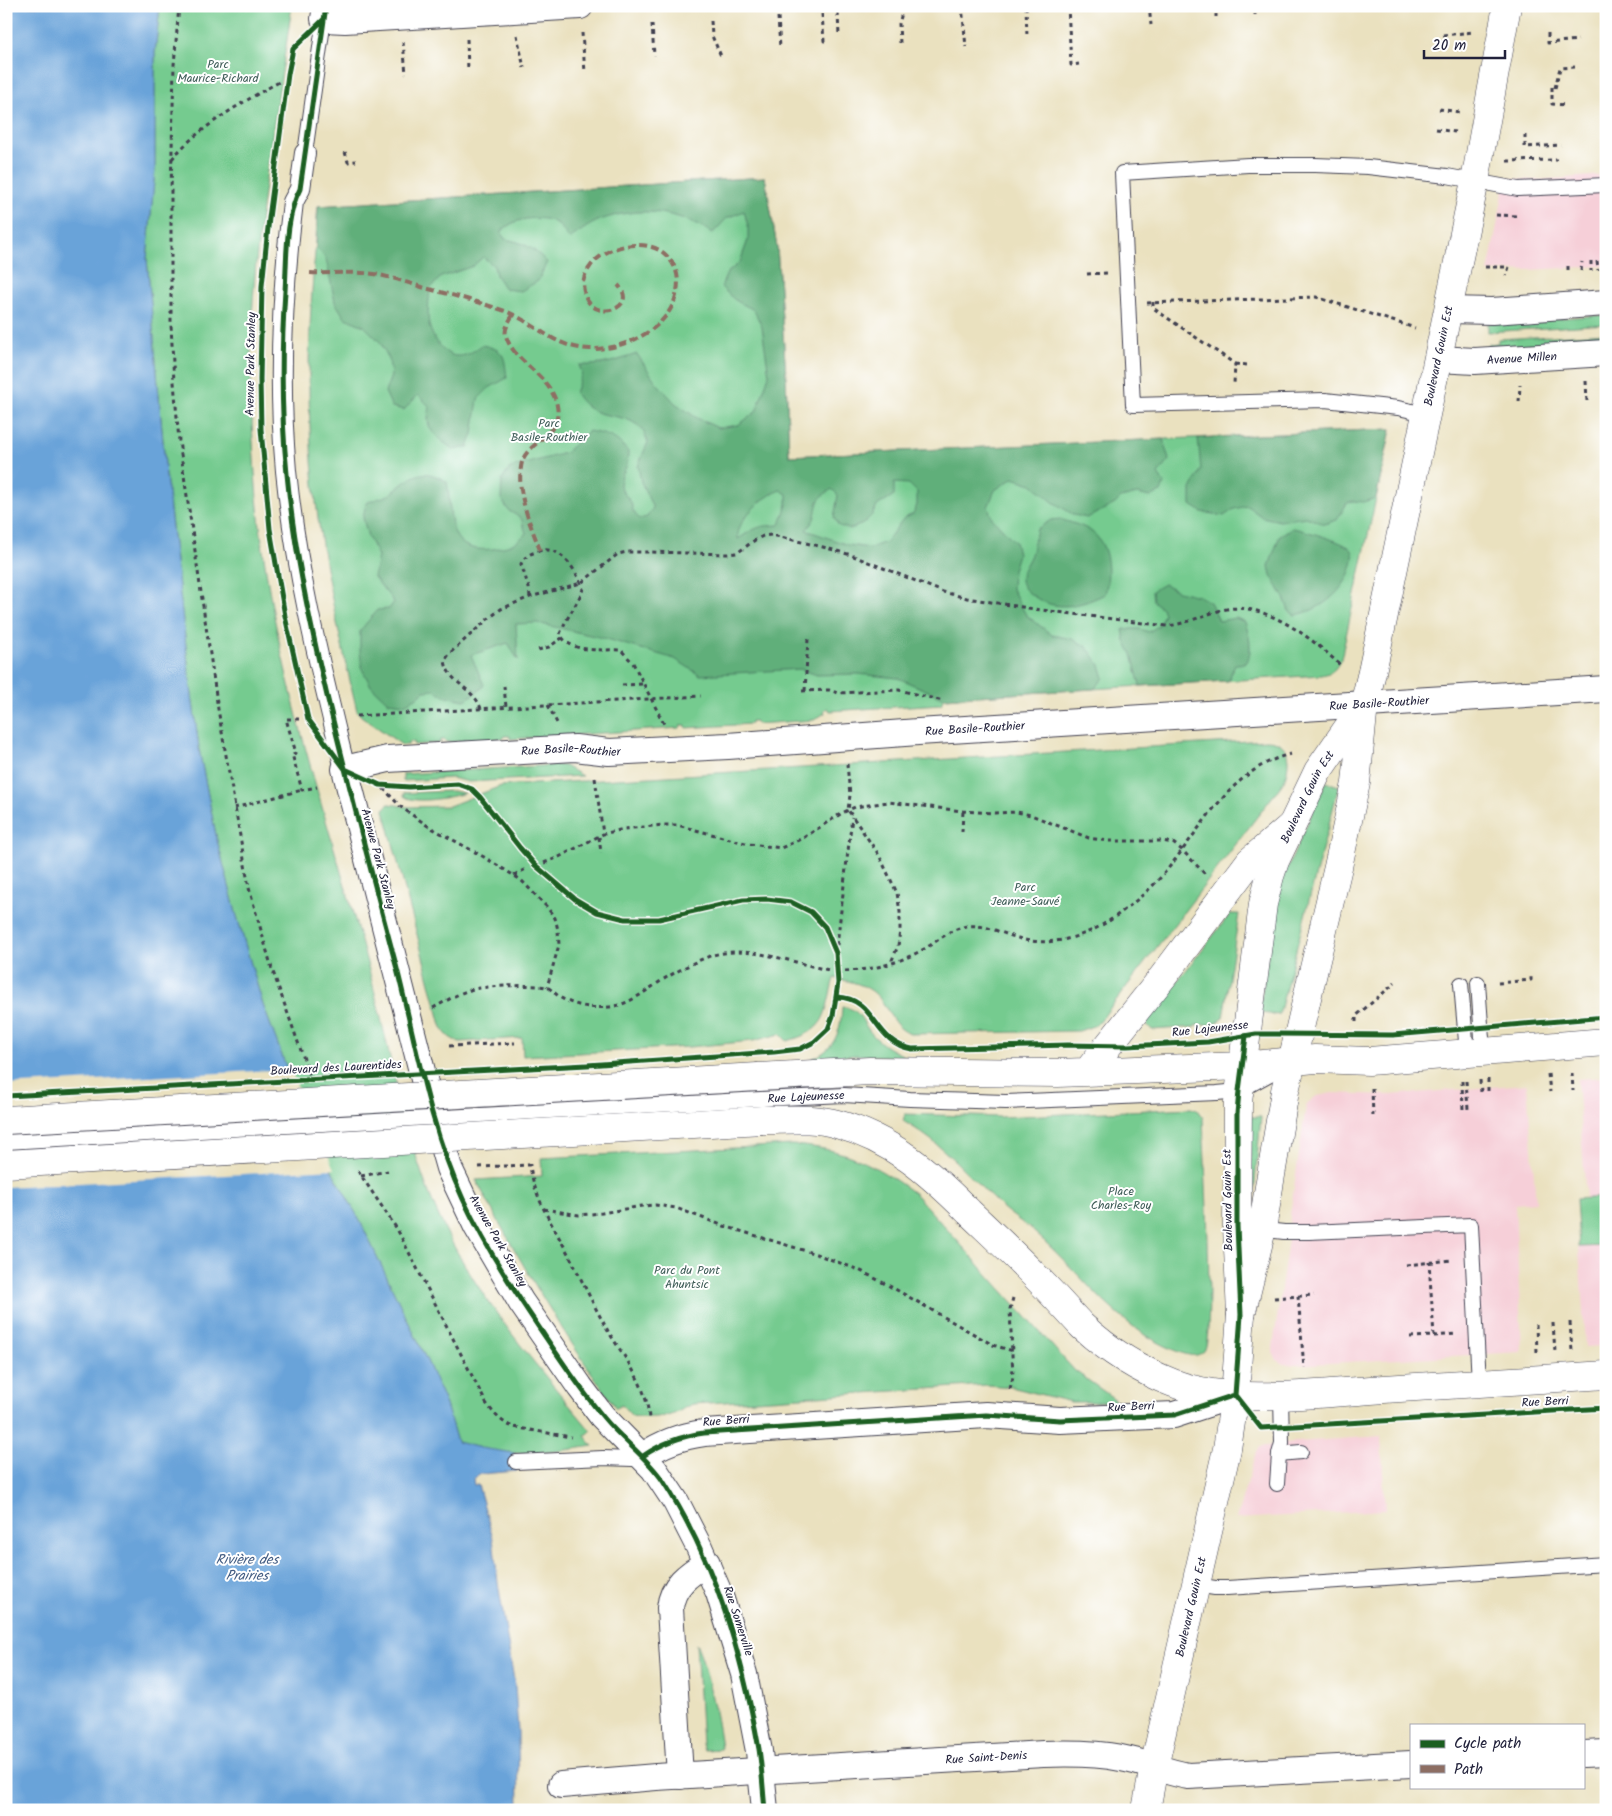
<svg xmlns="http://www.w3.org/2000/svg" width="1612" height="1816" viewBox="0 0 1612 1816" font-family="Kalam,sans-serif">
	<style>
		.built { fill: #f6cfd8 }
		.green { fill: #75cb8f; stroke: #4c7665 }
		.forest { fill: #60af7a; stroke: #41685a; fill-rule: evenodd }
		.water { fill: #69a3d9; stroke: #46628a }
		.pier { fill: #eae1bf }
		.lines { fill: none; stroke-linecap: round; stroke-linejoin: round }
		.service-casing { stroke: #403f4f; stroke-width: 16 }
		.pedestrian-casing { stroke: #403f4f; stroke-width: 22 }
		.minor-casing { stroke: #403f4f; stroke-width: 28 }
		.tertiary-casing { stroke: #403f4f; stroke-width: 29 }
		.secondary-casing { stroke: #403f4f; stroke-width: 29 }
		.path { stroke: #403f4f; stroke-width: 3; stroke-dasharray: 4 4; stroke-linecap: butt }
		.service { stroke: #fff; stroke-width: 14 }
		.pedestrian { stroke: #fff; stroke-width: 20 }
		.minor { stroke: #fff; stroke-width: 26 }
		.tertiary { stroke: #fff; stroke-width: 28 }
		.secondary { stroke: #fff; stroke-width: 28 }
		.service-bridge-casing { stroke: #403f4f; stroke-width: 16; stroke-linecap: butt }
		.secondary-bridge-casing { stroke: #403f4f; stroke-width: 29; stroke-linecap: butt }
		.service-bridge { stroke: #fff; stroke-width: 14 }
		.secondary-bridge { stroke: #fff; stroke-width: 28 }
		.quiet { stroke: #8d6e63; stroke-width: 4; stroke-dasharray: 8 4; stroke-linecap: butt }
		.cycleway-casing { stroke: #fff; stroke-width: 8 }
		.cycleway { stroke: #1b5e20; stroke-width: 5 }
		.labels { text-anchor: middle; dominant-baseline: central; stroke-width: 4; stroke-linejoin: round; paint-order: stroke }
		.park-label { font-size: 12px; fill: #3f5d58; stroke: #fff }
		.street-label { font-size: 12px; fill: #22223b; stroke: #fff }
		.water-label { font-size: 14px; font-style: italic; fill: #425c82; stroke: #fff }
	</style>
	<rect width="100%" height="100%" fill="#fff"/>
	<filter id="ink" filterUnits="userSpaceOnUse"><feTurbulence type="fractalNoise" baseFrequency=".02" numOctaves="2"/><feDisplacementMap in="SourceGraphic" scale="10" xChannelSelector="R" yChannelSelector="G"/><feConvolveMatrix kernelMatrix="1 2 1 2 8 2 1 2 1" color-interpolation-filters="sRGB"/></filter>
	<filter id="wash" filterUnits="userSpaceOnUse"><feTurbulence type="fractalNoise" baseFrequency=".0096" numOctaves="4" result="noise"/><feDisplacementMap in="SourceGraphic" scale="20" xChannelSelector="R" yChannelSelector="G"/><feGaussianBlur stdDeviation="1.12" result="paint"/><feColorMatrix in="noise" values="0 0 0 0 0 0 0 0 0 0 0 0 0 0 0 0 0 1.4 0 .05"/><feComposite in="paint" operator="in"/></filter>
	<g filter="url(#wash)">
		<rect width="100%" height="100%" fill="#eae1bf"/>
		<!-- built -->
		<path class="built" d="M1606 175V266L1488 272 1506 178 1534 180Z
			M1606 1077V1346L1585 1347 1576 1199 1586 1198 1577 1079Z
			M1527 1084 1536 1202 1515 1204 1522 1352 1295 1365 1283 1364 1277 1360 1273 1353V1347L1289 1232 1290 1215 1306 1106 1311 1100 1317 1096 1332 1093 1389 1095Z
			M1381 1436 1385 1510 1236 1519 1255 1456 1260 1447 1282 1443Z"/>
		<!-- green -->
		<path class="green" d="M160 6H292C274 131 249 254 251 381 252 456 258 531 272 606 295 729 336 849 369 970 391 1053 405 1146 442 1223 479 1300 537 1366 591 1431L585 1436 593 1446C568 1450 541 1454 515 1453 496 1452 476 1447 457 1442L446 1405 428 1363 359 1219 331 1169 287 1069 263 1005 236 913 217 840 200 755 190 680 166 476 147 259 155 170V53Z
			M765 177 777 247 786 376 789 456 1391 429 1341 659C1336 669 1333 673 1322 675L944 698 941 704 830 711 828 708 824 710 825 713 814 720 757 724 756 721H751V724L686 728V725H681L680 728 510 739V736H505L504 738 470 741V739H464V741L446 742 445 740H440V743L414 745V742H409L408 745H402L361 716 357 711C342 647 327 583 318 518 306 430 307 341 315 253 317 236 316 221 318 206Z
			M1606 315V324L1488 332V323Z
			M1606 333V341L1488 349V344L1498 343V339Z
			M1249 741C1257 741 1267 739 1274 741 1293 746 1289 770 1283 783L1104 1016 1096 1025 1079 1031 910 1034C889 1025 889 1004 872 991 861 983 847 981 834 978 824 1014 829 1030 787 1041L780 1034 753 1041 689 1047 523 1056 522 1038 460 1042C450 1039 445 1035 441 1025L384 810 386 806 389 804 409 807 449 806 501 786Z
			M557 765 565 766 582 776 469 782 451 778 403 781V774Z
			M1326 782 1339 786 1279 1015 1259 1013 1278 889Z
			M452 791 465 793C452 797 415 805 404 796V793Z
			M1230 914H1239L1223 1018 1214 1024 1196 1025V1027L1152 1030 1145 1023Z
			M842 1007C861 1008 861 1022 872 1034 882 1045 894 1052 908 1057L857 1055 811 1059C835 1050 841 1031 842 1007Z
			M1191 1108 1197 1110 1203 1118C1204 1147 1215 1338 1204 1351 1195 1360 1182 1353 1172 1349 1115 1324 1087 1280 1043 1240 1030 1227 1013 1217 999 1205 967 1174 942 1143 903 1121L905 1114 1000 1117Z
			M1248 1117H1261L1254 1193H1252Z
			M792 1145C843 1148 874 1163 915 1194L1075 1371 1116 1400 1115 1402H1071L1011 1387 987 1385 693 1404C686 1406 682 1410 676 1413 667 1418 642 1418 632 1416L622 1405 616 1408C564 1336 518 1259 476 1180L542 1176 541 1158Z
			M1606 1197V1246L1579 1247 1576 1199Z
			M696 1644C705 1658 720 1731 721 1749L704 1750 702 1744Z"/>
		<!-- forest -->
		<path class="forest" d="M765 177 777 247 786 376 789 456 1163 439 1169 460 1158 474 1164 483 1161 492 1150 497 1137 494 1121 498 1115 504 1087 518 1074 515 1053 502 1032 484 1013 478 995 490 988 507 992 518 1015 542 1018 554 1013 570 1012 589 1026 615 1052 635 1072 639 1086 646 1100 665 1104 678 1094 689 944 698 898 678 858 674 817 675 800 669 700 675 675 659 603 638 537 623 516 624 518 660 508 643 471 655 484 685 480 690 465 700 445 696 435 690 424 691 416 698 404 704 388 702 371 686 362 669 360 650V631L377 610 389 609 394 602 374 577 378 556 368 537 363 518 366 503C374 499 382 498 389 495 393 493 397 488 401 485 419 471 428 470 447 482 453 517 444 554 493 549 507 547 517 544 526 533L521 518 509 511 501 499 502 480 510 468 565 453 589 431C608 435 616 436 628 452L627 465 622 475 620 485 623 492 631 502 633 511 639 519 647 517 653 508 641 482 638 466 648 442C646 438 644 431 641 428 619 408 595 425 575 393L582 373 579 365C602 366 616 361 637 354L656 382 675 403 697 418 718 428 738 425 756 412 769 375 762 327 754 310 735 300 721 287 727 273 740 262 748 240V226L744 211 727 218 713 233C679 212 644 206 606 218 592 222 581 231 569 239 566 235 561 226 556 223 541 214 510 218 501 233L505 239C525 243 532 247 547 262L538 281 521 291 505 289 496 275 494 266 483 257 473 266 441 277 430 289C429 299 427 313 429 324 431 336 444 357 458 356 468 356 475 350 482 345 506 350 504 356 507 378L489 388 478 399 473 434 468 447 454 450C437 437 423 431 430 407L418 395 404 410 392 407 385 392 391 376 389 359 380 342 364 326 345 318 335 302 326 259 316 247 318 206ZM894 483 909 484 917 492V505L913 514 903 519 886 542 870 548 848 545 806 530C809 526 814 521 815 516 818 500 817 499 832 489L838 495 834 518 839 526 850 529 863 524 872 515 877 506 894 495ZM780 490 787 494V504L780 525C757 526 757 527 738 539 736 519 763 497 780 490Z
			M1391 429 1376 498 1363 502 1353 501 1347 503 1337 520 1324 524 1306 517 1280 521 1262 517 1247 506 1234 509 1224 516 1202 512 1191 505V489L1201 470 1198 438Z
			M1060 519C1068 522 1085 526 1092 532 1110 546 1110 574 1105 594 1080 606 1056 613 1032 595 1027 592 1022 587 1021 580 1020 570 1030 561 1032 551 1034 544 1035 536 1037 529L1051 520Z
			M1293 528C1303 530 1345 542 1351 549 1355 555 1353 561 1351 568 1344 592 1320 611 1295 615L1289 611 1285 600 1271 575 1269 566 1280 535Z
			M1164 584 1178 591 1199 596 1210 602 1219 621 1236 618 1245 622C1249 634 1253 650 1247 662L1235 665 1228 681 1140 686 1132 654 1125 641 1123 629H1140L1149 632 1158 626 1164 614 1162 608 1153 601 1152 591Z"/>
		<!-- water -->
		<path class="water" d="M6 6H160L155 53V170L147 259 166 476 190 680 200 755 217 840 236 913 263 1005 287 1069 331 1169 359 1219 428 1363 446 1405 457 1442 481 1448 514 1453 517 1471 481 1474 473 1479 474 1485H478L493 1538 498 1583 515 1686 518 1731 519 1810H6Z"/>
		<!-- pier -->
		<path class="pier" d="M290 1069 334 1169 6 1187V1085Z"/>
	</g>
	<g filter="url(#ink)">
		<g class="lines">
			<defs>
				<g id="service">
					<path d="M305 153 324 19"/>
					<path d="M1426 414 1398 408 1325 400 1133 405 1122 173 1248 165H1315L1368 167 1447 176 1518 189 1606 185"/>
					<path d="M1478 983 1483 1052"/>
					<path d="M1461 984 1467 1053"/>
					<path id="s1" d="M761 1099 844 1095 910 1099 1006 1102 1217 1093 1239 1091 1279 1069"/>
					<path d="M1258 1229 1284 1232H1309L1471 1225 1479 1383"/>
					<path d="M1279 1454 1301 1452"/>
					<path d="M516 1462 603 1458 632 1459 643 1456"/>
					<path d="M1277 1484 1279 1454 1282 1443 1281 1396"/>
					<path d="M1196 1585 1215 1588H1227L1606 1564"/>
				</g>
				<path id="pedestrian" d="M305 153 300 189 293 202C282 291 278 382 286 471 296 572 321 670 345 769"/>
				<g id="minor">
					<path d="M326 6 324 19 345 20 580 6"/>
					<path d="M1448 310 1492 311 1606 303"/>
					<path id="s2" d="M1438 359 1475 361 1606 353"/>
					<path d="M643 1456C662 1443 681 1436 704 1433L986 1415 1060 1420 1174 1415 1235 1395"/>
					<path d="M1583 1754 1606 1753"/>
					<path d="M680 1776 670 1608C672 1586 688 1574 707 1563"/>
					<path id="s3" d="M561 1785 656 1777 1043 1754C1069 1753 1096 1753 1121 1758 1144 1762 1165 1772 1188 1776L1411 1764"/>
					<path id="s4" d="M765 1810 759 1751 744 1674 719 1593 699 1547 676 1502 654 1469 602 1416 580 1387 521 1302 477 1227 449 1168 426 1087 345 769 388 759 404 758 575 748 609 752 728 746 918 732 1606 689"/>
				</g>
				<g id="tertiary">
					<path id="s5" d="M1241 1315 1262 1229 1285 1091 1338 867 1356 783 1364 705 1372 672 1475 181 1507 6"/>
					<path id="s6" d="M1146 1810 1154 1767 1227 1449 1235 1395 1241 1315 1237 1226 1238 1102 1263 904 1270 876 1275 861 1318 771 1363 706"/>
				</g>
				<path id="secondary" d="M1087 1072 1162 978 1250 861 1291 826
					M758 1077 870 1071 1058 1073 1242 1066 1315 1059 1369 1061 1606 1042
					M762 1120C787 1120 813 1117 837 1124 892 1139 930 1173 969 1212 992 1234 1015 1255 1037 1278 1052 1293 1067 1310 1082 1326 1109 1351 1139 1370 1173 1383 1232 1406 1322 1393 1384 1389 1458 1384 1532 1380 1606 1375"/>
			</defs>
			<!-- service casing -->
			<use href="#service" class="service-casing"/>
			<!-- pedestrian casing -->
			<use href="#pedestrian" class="pedestrian-casing"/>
			<!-- minor casing -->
			<use href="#minor" class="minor-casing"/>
			<!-- tertiary casing -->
			<use href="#tertiary" class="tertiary-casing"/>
			<!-- secondary casing -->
			<use href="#secondary" class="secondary-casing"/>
			<!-- path -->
			<path class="path" d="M179 6 174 65 171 192V325L174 382 179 441 218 709 249 888 272 969 310 1076
				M962 6 966 47
				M1026 6 1027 38
				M1068 6 1071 65 1079 64
				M1149 6 1151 25
				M1216 6V17
				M1255 6V15
				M838 13 839 36
				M822 14 824 41H827
				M778 17 780 48
				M711 21 712 36 721 56
				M652 24 654 56
				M582 33 585 72
				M1548 33V43L1578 40
				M517 35 524 68
				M1443 35 1474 32
				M467 39 468 71
				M403 42 406 74
				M900 43 899 24 903 9
				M1552 87V104L1565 105
				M1555 88 1560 68 1575 67
				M1439 109 1459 112
				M1436 129 1455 132
				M1525 135V147L1561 145
				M345 152 348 162 356 161
				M172 159C196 129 247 99 281 81
				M1507 161 1557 160
				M1496 215 1518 216
				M1591 261V271
				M1597 261 1598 270
				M1568 266V272
				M1485 267H1509L1506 276
				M1581 271 1582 262
				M1087 274 1107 273
				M1153 302V308L1235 364 1234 384
				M1147 303 1316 297 1415 328
				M1235 364 1248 365
				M1586 381 1587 402
				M1519 402 1520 385
				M530 597 529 588 521 564C524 557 529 554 536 552 559 542 576 569 583 589 577 605 566 618 560 634 570 654 602 649 621 650L633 663 664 724
				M538 650 549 647 562 638
				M622 685 644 684
				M504 686 506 707
				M802 691 829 690 838 693 899 690 943 701
				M805 691 808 639
				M548 705 557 723
				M481 709C475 688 447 683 445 660L450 653 488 619 501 609 530 597 581 583 618 554 627 552H648L728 554 737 553 755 540 763 536 772 535 823 547 851 555 943 592 967 598 1034 609 1167 626C1188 624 1206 613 1227 609 1266 602 1315 640 1341 666
				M357 716 701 696
				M299 719H286L296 753 292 754 302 790 317 787
				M847 764 850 795 848 810 879 855 897 893 900 912V930L898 946 892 960 893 964
				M595 778 603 834
				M383 788 401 807 428 826 484 857 521 880 546 906 555 918 558 930 559 945 547 987
				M234 808 302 790
				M962 832 963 811
				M599 837 601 853
				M544 863 559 857 603 834 624 829 663 825H677L749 844 781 848 803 838 842 813 855 807 888 802 963 811 995 813 1017 812 1031 815 1089 838 1108 841H1162L1173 843 1182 850 1206 875
				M514 875 526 869
				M836 953 852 817
				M845 971C874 970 899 963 924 949 938 941 950 929 967 926 984 924 1001 933 1018 938 1052 949 1092 935 1120 913 1134 903 1148 891 1160 878 1200 833 1228 769 1291 754
				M1498 983 1531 980V974
				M433 1008C445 1002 456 994 470 990 482 986 534 984 546 987 551 988 556 995 561 998 575 1006 592 1009 609 1007 631 1005 650 987 669 976 683 968 698 960 713 955 751 945 792 963 829 970
				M1356 1022V1016L1395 983
				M449 1046 515 1043
				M1572 1073 1573 1091
				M1548 1074 1550 1092
				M1488 1079V1092
				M1480 1080 1481 1092
				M1462 1081 1463 1110
				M1466 1081 1468 1109
				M1372 1088 1373 1117
				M479 1167 530 1165C534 1199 555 1229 571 1259 583 1283 595 1308 608 1331 626 1360 648 1386 649 1420
				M358 1171 397 1229 486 1403C494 1414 501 1422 513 1427L571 1437
				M361 1176 388 1171
				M544 1209 579 1215 602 1213 642 1206 655 1205 676 1208 724 1226 816 1254 859 1270 895 1289 993 1345 1013 1351
				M1406 1265 1452 1260
				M1298 1296 1304 1368
				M1274 1298 1314 1295
				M1603 1320V1347
				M1570 1322 1572 1351
				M1553 1323 1555 1352
				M1536 1324 1537 1353
				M1434 1336 1456 1334
				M1410 1337 1434 1336 1429 1262
				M1010 1389 1013 1377 1010 1309 1013 1298"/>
			<!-- service -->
			<use href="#service" class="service"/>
			<!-- pedestrian -->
			<use href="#pedestrian" class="pedestrian"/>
			<!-- minor -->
			<use href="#minor" class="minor"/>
			<!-- tertiary -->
			<use href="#tertiary" class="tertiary"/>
			<!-- secondary -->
			<use href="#secondary" class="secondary"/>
			<defs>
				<path id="service-bridge" d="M6 1142 761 1099"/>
				<path id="secondary-bridge" d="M6 1120 758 1077
					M6 1164 762 1120"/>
			</defs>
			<!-- service-bridge casing -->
			<use href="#service-bridge" class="service-bridge-casing"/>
			<!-- secondary-bridge casing -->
			<use href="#secondary-bridge" class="secondary-bridge-casing"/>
			<!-- service-bridge -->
			<use href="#service-bridge" class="service-bridge"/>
			<!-- secondary-bridge -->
			<use href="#secondary-bridge" class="secondary-bridge"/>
			<!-- quiet -->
			<path class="quiet" d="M310 273C331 274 353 271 374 274 391 277 409 283 425 288 452 295 479 302 505 311 536 323 554 348 590 349 622 350 662 332 674 302 680 285 680 270 667 256 648 236 604 245 590 267 584 275 582 281 584 291 590 325 641 309 618 285
				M513 315C509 321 504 329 506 336 513 362 552 376 557 406 563 435 527 442 522 462 515 491 530 523 540 550"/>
			<defs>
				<path id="cycleway" d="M326 6 300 189C285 217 287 260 285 291 281 351 281 414 287 474 294 549 310 623 327 696 349 786 372 876 396 965 416 1043 429 1126 463 1199 484 1244 510 1285 538 1326 559 1357 580 1389 604 1418 622 1440 647 1457 663 1481 716 1562 742 1655 759 1749 762 1769 763 1790 765 1810
					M837 997C877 998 872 1042 912 1049L1068 1045 1127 1046 1208 1042 1256 1034H1276L1393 1035 1606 1017
					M6 1096 587 1065 774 1052 800 1049 814 1042 828 1029 833 1016 838 983 836 953 825 927 811 912 791 902 767 899 743 900 659 919H625L597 912 575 899 535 865 520 848 480 797 472 789 458 784 409 787 380 785 345 769 308 719 285 616 270 529 261 429 260 379 262 286 269 218 288 74 293 49 324 19
					M1235 1395 1261 1428 1606 1408
					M1235 1395 1241 1315 1237 1226V1114L1239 1091 1246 1036
					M643 1456C662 1443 681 1436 704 1433L986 1415 1060 1420 1174 1415 1235 1395"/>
			</defs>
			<!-- cycleway casing -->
			<use href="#cycleway" class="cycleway-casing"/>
			<!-- cycleway -->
			<use href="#cycleway" class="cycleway"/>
		</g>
	</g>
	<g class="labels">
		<!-- park labels -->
		<g class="park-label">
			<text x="218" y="64">Parc<tspan x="218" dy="14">Maurice-Richard</tspan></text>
			<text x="549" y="423">Parc<tspan x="549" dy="14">Basile-Routhier</tspan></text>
			<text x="1025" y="887">Parc<tspan x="1025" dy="14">Jeanne-Sauvé</tspan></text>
			<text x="1121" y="1191">Place<tspan x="1121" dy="14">Charles-Roy</tspan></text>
			<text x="687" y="1270">Parc du Pont<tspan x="687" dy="14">Ahuntsic</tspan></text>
		</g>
		<!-- street labels -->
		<g class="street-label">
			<text stroke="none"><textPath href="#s5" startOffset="980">Boulevard Gouin Est</textPath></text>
			<text stroke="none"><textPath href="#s2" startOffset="84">Avenue Millen</textPath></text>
			<text transform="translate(251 364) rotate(-89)">Avenue Park Stanley</text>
			<text stroke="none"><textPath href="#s4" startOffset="2179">Rue Basile-Routhier</textPath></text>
			<text stroke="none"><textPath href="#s4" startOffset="1774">Rue Basile-Routhier</textPath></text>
			<text stroke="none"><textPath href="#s4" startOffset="1369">Rue Basile-Routhier</textPath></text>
			<text stroke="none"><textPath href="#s6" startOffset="1034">Boulevard Gouin Est</textPath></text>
			<text transform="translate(378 859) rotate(75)">Avenue Park Stanley</text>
			<text transform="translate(1210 1029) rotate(-6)">Rue Lajeunesse</text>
			<text transform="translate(336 1068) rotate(-3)">Boulevard des Laurentides</text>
			<text stroke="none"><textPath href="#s1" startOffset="45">Rue Lajeunesse</textPath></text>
			<text transform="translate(1228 1200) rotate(-91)">Boulevard Gouin Est</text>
			<text transform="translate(498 1241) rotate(60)">Avenue Park Stanley</text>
			<text transform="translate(1545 1402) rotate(-3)">Rue Berri</text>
			<text transform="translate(1131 1407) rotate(-3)">Rue Berri</text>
			<text transform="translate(726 1421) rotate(-4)">Rue Berri</text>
			<text stroke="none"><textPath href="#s6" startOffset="208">Boulevard Gouin Est</textPath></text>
			<text transform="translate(738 1621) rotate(72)">Rue Somerville</text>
			<text stroke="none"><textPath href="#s3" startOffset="426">Rue Saint-Denis</textPath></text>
		</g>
		<!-- water labels -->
		<g class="water-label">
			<text x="247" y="1560">Rivière des<tspan x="247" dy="16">Prairies</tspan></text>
		</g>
	</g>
	<!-- margin -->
	<rect width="1612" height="1816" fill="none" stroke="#fff" stroke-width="25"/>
	<!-- legend -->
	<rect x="1410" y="1724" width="175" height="65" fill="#ffffff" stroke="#a7a7b1"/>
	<rect x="1420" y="1740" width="25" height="8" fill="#1b5e20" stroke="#a7a7b1"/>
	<text x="1454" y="1748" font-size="15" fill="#22223b">Cycle path</text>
	<rect x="1420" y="1765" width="25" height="8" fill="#8d6e63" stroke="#a7a7b1"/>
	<text x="1454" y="1774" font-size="15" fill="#22223b">Path</text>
	<!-- scale -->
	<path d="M1424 50v8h81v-8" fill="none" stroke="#22223b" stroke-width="2.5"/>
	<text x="1432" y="50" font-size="15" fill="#22223b" stroke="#ffffff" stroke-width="4" paint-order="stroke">20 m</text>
</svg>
